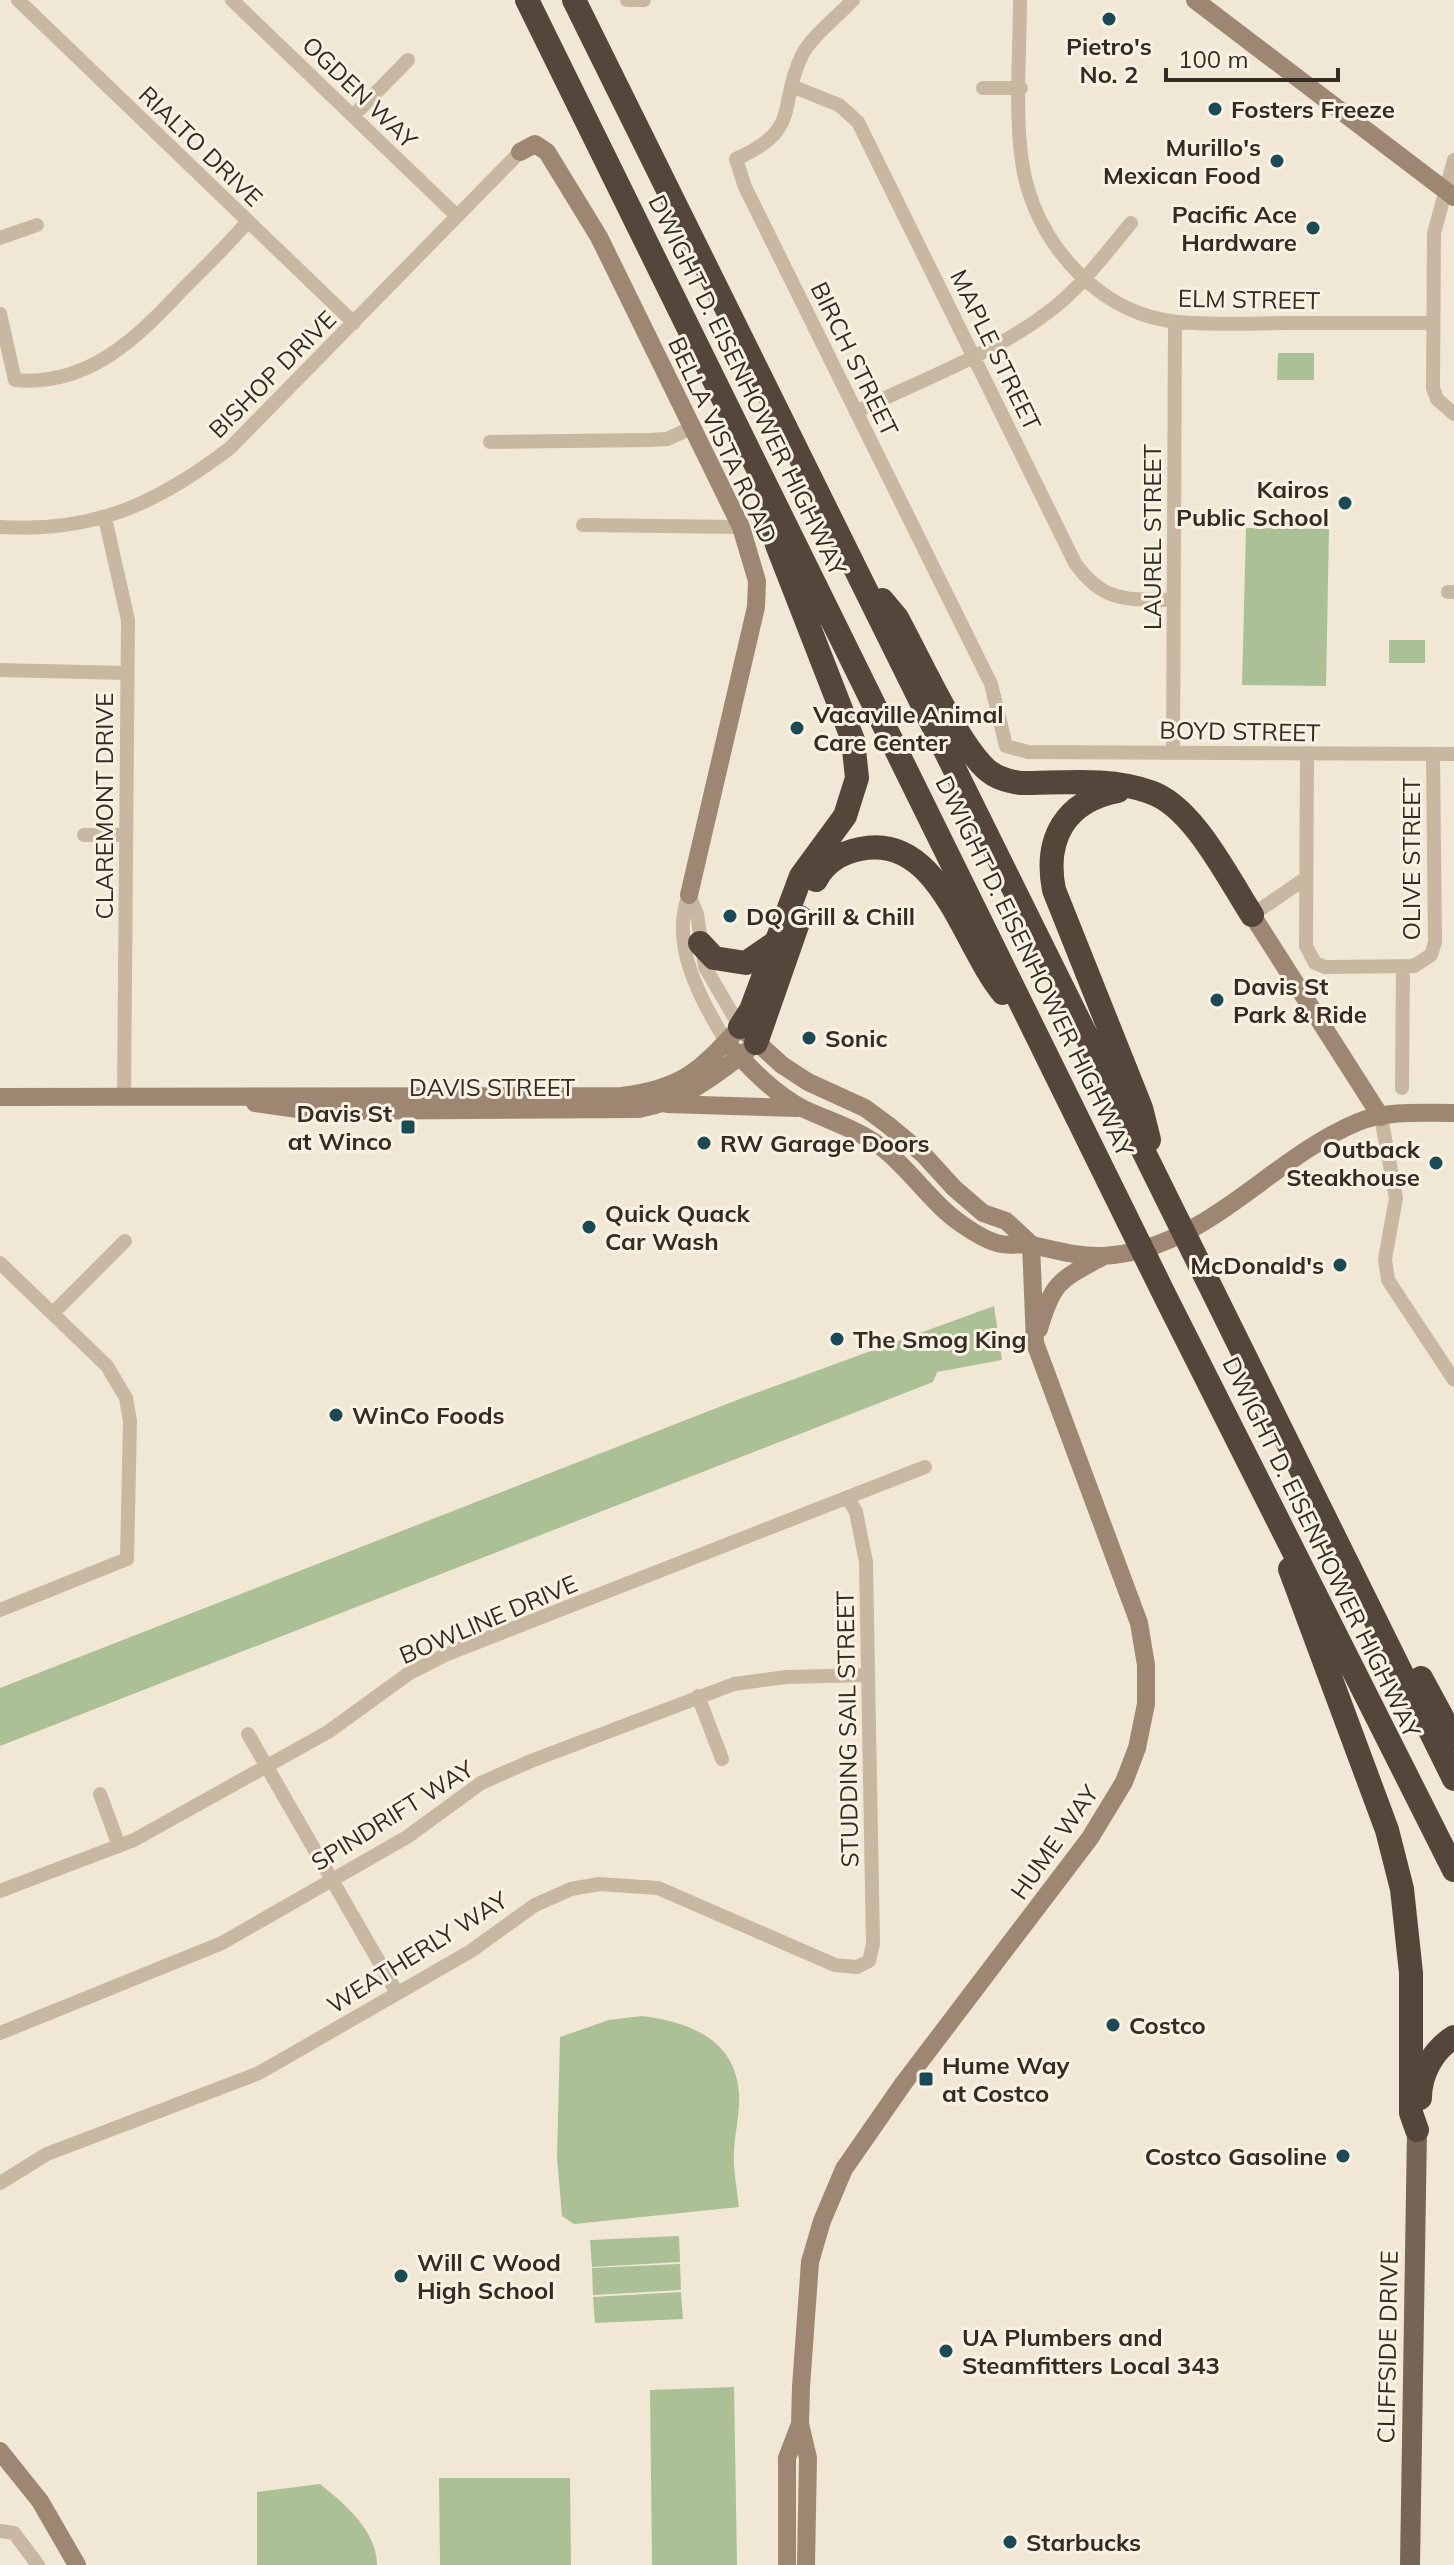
<svg xmlns="http://www.w3.org/2000/svg" width="1454" height="2565" viewBox="0 0 1454 2565" font-family="Mulish,sans-serif">
	<style>
		.green { fill: #acc095 }
		.lines { fill: none; stroke-linecap: round; stroke-linejoin: round }
		.street { stroke: #c9b8a1; stroke-width: 14 }
		.secondary { stroke: #9d8772; stroke-width: 18 }
		.primary { stroke: #766454; stroke-width: 20 }
		.highway { stroke: #55463b; stroke-width: 24 }
		.poi-dot { fill: #194a56; stroke: #f9f1e1; stroke-width: 3 }
		.labels { text-anchor: middle; dominant-baseline: central; stroke-width: 6; stroke-linejoin: round; paint-order: stroke }
		.poi-label { font-size: 24px; font-weight: bold; fill: #332b24; stroke: #f9f1e1; text-anchor: start }
		.street-label { font-size: 24px; fill: #332b24; stroke: #f9f1e1 }
	</style>
	<rect width="100%" height="100%" fill="#f1e7d5"/>
	<!-- green -->
	<path class="green" d="M1278 353H1314V380H1277Z
		M1246 528 1329 529 1326 686 1242 685Z
		M1389 640H1425V663H1389Z
		M994 1306 1002 1360 937 1372 933 1382 0 1746V1688L737 1400Z
		M642 2016C689 2022 736 2039 739 2094 740 2114 735 2132 734 2151 733 2169 737 2189 739 2207L574 2224 562 2216 557 2158 560 2037 609 2020Z
		M679 2236 680 2262 592 2267 590 2240Z
		M680 2264 681 2290 593 2295 592 2268Z
		M681 2292 683 2319 595 2323 593 2297Z
		M734 2387 737 2565H652L650 2390Z
		M439 2478H570L571 2565H440Z
		M320 2484C344 2503 377 2531 377 2565H257V2492Z"/>
	<g class="lines">
		<!-- street -->
		<path class="street" d="M18 0 354 323
			M232 0 457 216
			M627 0H644
			M853 0C837 17 813 35 802 55 777 107 803 129 736 159L745 187 991 684 1006 746 1028 752 1454 754
			M1020 0C1020 54 1013 131 1026 182 1044 251 1103 315 1178 322 1212 325 1247 324 1281 323 1332 323 1382 323 1433 323
			M794 87 839 105 858 122 1075 563C1104 604 1128 599 1174 600
			M983 88H1021
			M354 115 408 60
			M1454 160 1434 233 1433 388 1437 399 1454 414
			M0 238 37 225
			M0 314 15 380C88 387 137 338 183 289 205 267 228 245 248 221
			M856 412C916 382 995 353 1047 313 1080 289 1105 254 1131 223
			M490 442 649 440 667 439 694 427
			M105 518 128 620 124 1097
			M583 525 741 527
			M0 527C93 533 157 504 230 448L520 152
			M1448 592H1454
			M0 670 127 673
			M1173 752 1175 322
			M1307 753 1306 946 1315 963 1325 967 1414 966 1431 955 1435 942 1433 754
			M84 835H126
			M689 895C669 944 701 999 726 1042
			M689 895 697 914 705 967 740 1027
			M1252 915 1306 878
			M1402 1088 1403 966
			M1381 1117 1396 1198 1385 1259 1388 1280 1454 1380
			M0 1263 107 1366 126 1398 130 1421 127 1559 0 1610
			M53 1313 125 1241
			M698 1696 722 1759
			M248 1734 397 1993
			M100 1794 119 1846
			M0 1891 134 1840 328 1732 408 1674 445 1655 925 1467
			M0 2033 222 1943 407 1837 481 1783 531 1761 734 1684 786 1677 868 1675
			M0 2183 47 2154 259 2073 471 1951 535 1905 571 1889 599 1884 658 1888 835 1965 857 1967 869 1961 873 1944 866 1562 856 1512 848 1498
			M0 2531 14 2533 38 2565"/>
		<!-- secondary -->
		<path class="secondary" d="M1195 0 1454 197
			M520 152 535 144 547 152 599 237 741 527 757 581 756 607 689 895
			M1252 915 1381 1117
			M726 1042C747 1065 775 1095 804 1109 832 1122 860 1130 885 1150 913 1173 933 1205 963 1225 973 1232 990 1242 1001 1244 1011 1246 1022 1243 1032 1245 1055 1250 1078 1257 1103 1256 1206 1250 1269 1159 1358 1122 1387 1110 1423 1113 1454 1113
			M0 1097 621 1096C683 1089 700 1070 740 1027L782 1065 808 1082 865 1108 888 1125 923 1154 954 1188 983 1213 1006 1221 1031 1244
			M255 1103 312 1111 639 1109C682 1101 714 1077 748 1050
			M667 1104 798 1108
			M1039 1329C1053 1281 1060 1280 1102 1257
			M0 2451 40 2501 77 2565
			M787 2565V2458L800 2424
			M806 2565 808 2458 800 2424 801 2387 810 2262 822 2221 844 2169 903 2084 1090 1838 1124 1782 1137 1748 1146 1704V1665L1139 1623 1035 1343 1031 1244"/>
		<!-- primary -->
		<path class="primary" d="M1410 2565 1417 2130"/>
		<!-- highway -->
		<path class="highway" d="M527 0 1165 1296 1454 1870
			M574 0 1454 1779
			M882 600 897 618C918 656 956 741 986 769 996 778 1007 781 1020 783 1062 783 1110 777 1150 792 1193 806 1228 878 1252 915
			M1118 791C1065 801 1044 839 1054 890L1141 1108 1149 1140
			M816 880C825 862 840 853 860 849 939 832 963 945 1003 993
			M700 943 714 958 746 963 775 943
			M740 1027 751 1010 801 876 845 816 857 778 853 740 777 545 770 516
			M756 1043 800 917
			M1290 1569 1387 1830 1402 1889 1411 1973V2113L1417 2130
			M1421 1678 1454 1739
			M1420 2098C1420 2074 1433 2050 1454 2037"/>
	</g>
	<!-- markers -->
	<g class="poi-dot">
		<circle cx="1109" cy="19" r="8"/>
		<circle cx="1215" cy="109" r="8"/>
		<circle cx="1277" cy="161" r="8"/>
		<circle cx="1313" cy="228" r="8"/>
		<circle cx="1345" cy="503" r="8"/>
		<circle cx="797" cy="728" r="8"/>
		<circle cx="730" cy="916" r="8"/>
		<circle cx="1217" cy="1000" r="8"/>
		<circle cx="809" cy="1038" r="8"/>
		<rect x="400" y="1119" width="16" height="16" rx="4"/>
		<circle cx="704" cy="1143" r="8"/>
		<circle cx="1436" cy="1163" r="8"/>
		<circle cx="589" cy="1227" r="8"/>
		<circle cx="1340" cy="1265" r="8"/>
		<circle cx="837" cy="1339" r="8"/>
		<circle cx="336" cy="1415" r="8"/>
		<circle cx="1113" cy="2025" r="8"/>
		<rect x="918" y="2071" width="16" height="16" rx="4"/>
		<circle cx="1343" cy="2156" r="8"/>
		<circle cx="401" cy="2276" r="8"/>
		<circle cx="946" cy="2351" r="8"/>
		<circle cx="1010" cy="2542" r="8"/>
	</g>
	<g class="labels">
		<!-- poi labels -->
		<g class="poi-label">
			<text x="1109" y="46" text-anchor="middle">Pietro's<tspan x="1109" dy="28">No. 2</tspan></text>
			<text x="1231" y="109">Fosters Freeze</text>
			<text x="1261" y="147" text-anchor="end">Murillo's<tspan x="1261" dy="28">Mexican Food</tspan></text>
			<text x="1297" y="214" text-anchor="end">Pacific Ace<tspan x="1297" dy="28">Hardware</tspan></text>
			<text x="1329" y="489" text-anchor="end">Kairos<tspan x="1329" dy="28">Public School</tspan></text>
			<text x="813" y="714">Vacaville Animal<tspan x="813" dy="28">Care Center</tspan></text>
			<text x="746" y="916">DQ Grill &amp; Chill</text>
			<text x="1233" y="986">Davis St<tspan x="1233" dy="28">Park &amp; Ride</tspan></text>
			<text x="825" y="1038">Sonic</text>
			<text x="392" y="1113" text-anchor="end">Davis St<tspan x="392" dy="28">at Winco</tspan></text>
			<text x="720" y="1143">RW Garage Doors</text>
			<text x="1420" y="1149" text-anchor="end">Outback<tspan x="1420" dy="28">Steakhouse</tspan></text>
			<text x="605" y="1213">Quick Quack<tspan x="605" dy="28">Car Wash</tspan></text>
			<text x="1324" y="1265" text-anchor="end">McDonald's</text>
			<text x="853" y="1339">The Smog King</text>
			<text x="352" y="1415">WinCo Foods</text>
			<text x="1129" y="2025">Costco</text>
			<text x="942" y="2065">Hume Way<tspan x="942" dy="28">at Costco</tspan></text>
			<text x="1327" y="2156" text-anchor="end">Costco Gasoline</text>
			<text x="417" y="2262">Will C Wood<tspan x="417" dy="28">High School</tspan></text>
			<text x="962" y="2337">UA Plumbers and<tspan x="962" dy="28">Steamfitters Local 343</tspan></text>
			<text x="1026" y="2542">Starbucks</text>
		</g>
		<!-- street labels -->
		<g class="street-label">
			<text transform="translate(360 92) rotate(44)">OGDEN WAY</text>
			<text transform="translate(201 146) rotate(44)">RIALTO DRIVE</text>
			<text transform="translate(1249 299) rotate(1)">ELM STREET</text>
			<text transform="translate(996 350) rotate(64)">MAPLE STREET</text>
			<text transform="translate(855 359) rotate(64)">BIRCH STREET</text>
			<text transform="translate(272 374) rotate(-45)">BISHOP DRIVE</text>
			<text transform="translate(748 385) rotate(64)">DWIGHT D. EISENHOWER HIGHWAY</text>
			<text transform="translate(723 440) rotate(65)">BELLA VISTA ROAD</text>
			<text transform="translate(1152 537) rotate(-90)">LAUREL STREET</text>
			<text transform="translate(1240 731) rotate(1)">BOYD STREET</text>
			<text transform="translate(104 806) rotate(-90)">CLAREMONT DRIVE</text>
			<text transform="translate(1411 859) rotate(-90)">OLIVE STREET</text>
			<text transform="translate(1035 966) rotate(64)">DWIGHT D. EISENHOWER HIGHWAY</text>
			<text x="492" y="1087">DAVIS STREET</text>
			<text transform="translate(1322 1547) rotate(64)">DWIGHT D. EISENHOWER HIGHWAY</text>
			<text transform="translate(488 1619) rotate(-23)">BOWLINE DRIVE</text>
			<text transform="translate(847 1729) rotate(-91)">STUDDING SAIL STREET</text>
			<text transform="translate(392 1815) rotate(-32)">SPINDRIFT WAY</text>
			<text transform="translate(1054 1842) rotate(-55)">HUME WAY</text>
			<text transform="translate(417 1952) rotate(-32)">WEATHERLY WAY</text>
			<text transform="translate(1387 2347) rotate(-89)">CLIFFSIDE DRIVE</text>
		</g>
	</g>
	<!-- scale -->
	<path d="M1166 68v12h172v-12" fill="none" stroke="#332b24" stroke-width="4"/>
	<text x="1178" y="68" font-size="24" fill="#332b24" stroke="#f9f1e1" stroke-width="6" paint-order="stroke">100 m</text>
</svg>
